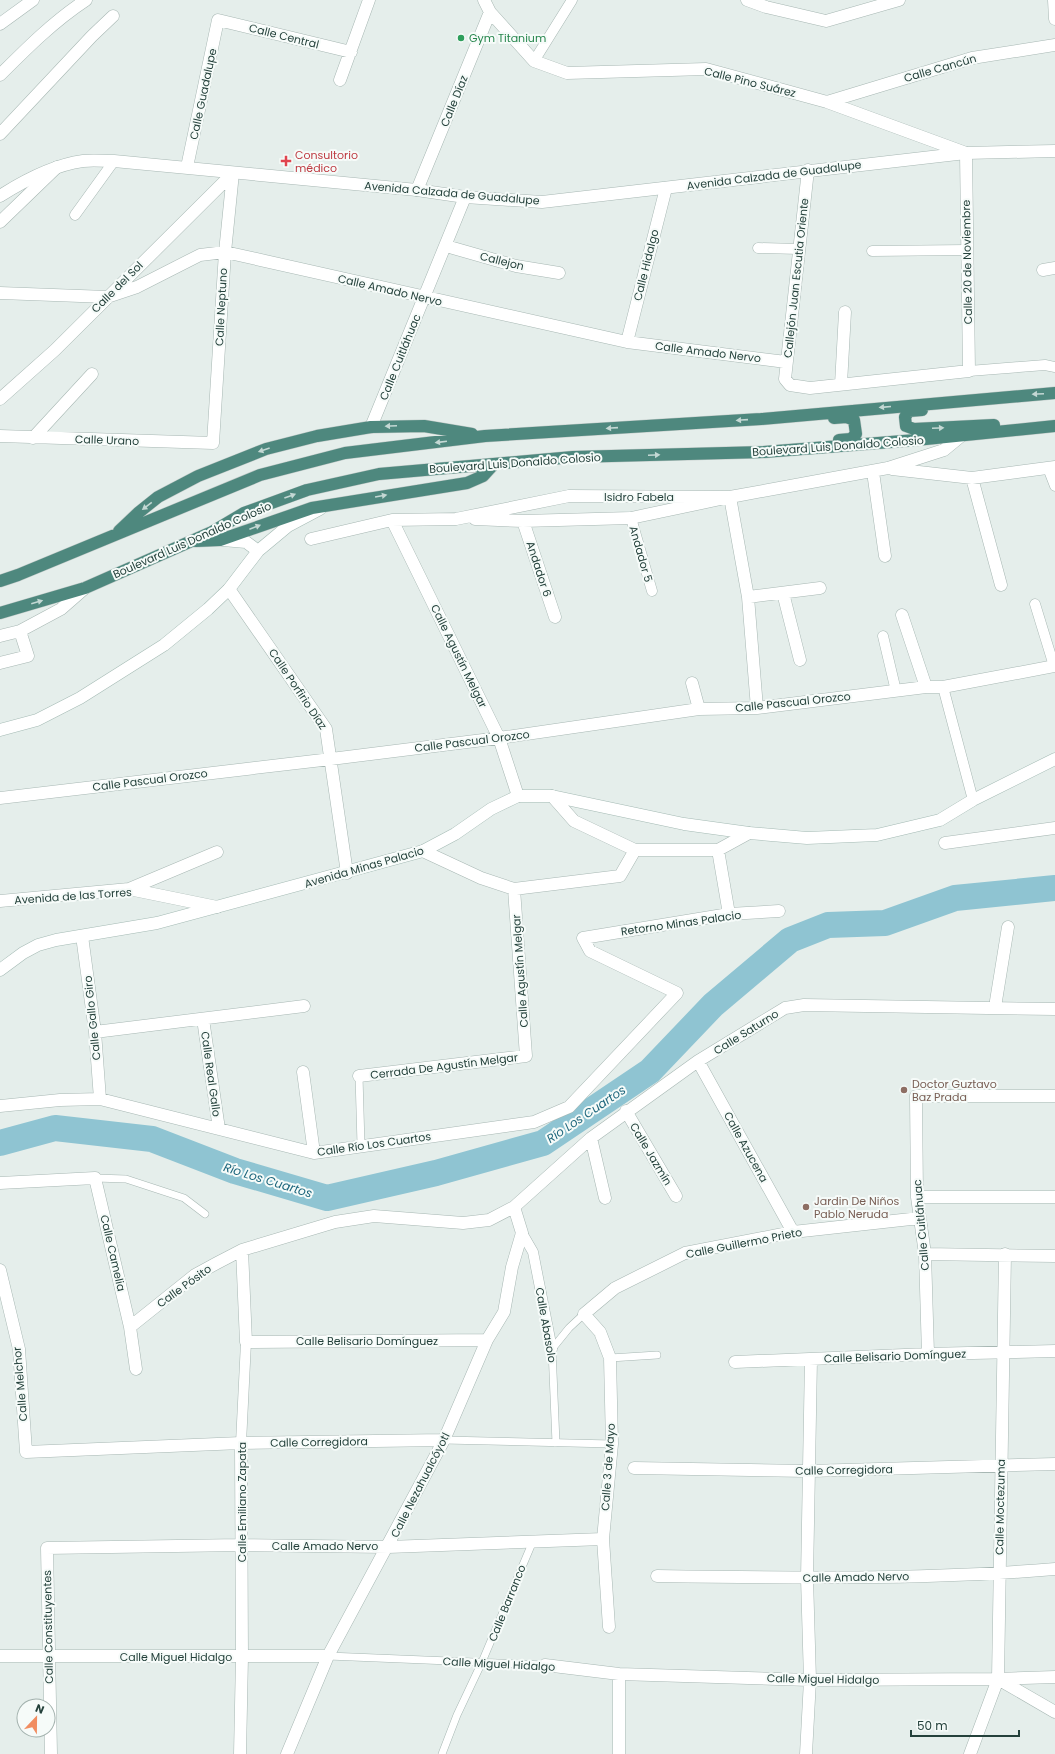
<svg xmlns="http://www.w3.org/2000/svg" width="1055" height="1754" viewBox="0 0 1055 1754" font-family="Poppins,sans-serif">
	<style>
		.lines { fill: none; stroke-linecap: round; stroke-linejoin: round }
		.river { stroke: #8fc4d2; stroke-width: 26 }
		.service-casing { stroke: #a7b7b3; stroke-width: 8 }
		.pedestrian-casing { stroke: #a7b7b3; stroke-width: 11 }
		.minor-casing { stroke: #a7b7b3; stroke-width: 13 }
		.tertiary-casing { stroke: #a7b7b3; stroke-width: 13 }
		.secondary-casing { stroke: #a4bab4; stroke-width: 13 }
		.trunk-casing { stroke: #c2cac8; stroke-width: 13 }
		.service { stroke: #fff; stroke-width: 7 }
		.pedestrian { stroke: #fff; stroke-width: 10 }
		.minor { stroke: #fff; stroke-width: 12 }
		.tertiary { stroke: #fff; stroke-width: 12 }
		.secondary { stroke: #fff; stroke-width: 12 }
		.trunk { stroke: #4e887e; stroke-width: 12 }
		.oneway { fill: #c4d8d4 }
		.leisure-dot { fill: #2e9e5b; stroke: #f6fbf9; stroke-width: 1.5 }
		.health-dot { fill: #e0444e; stroke: #f6fbf9; stroke-width: 1.5 }
		.education-dot { fill: #8d6e63; stroke: #f6fbf9; stroke-width: 1.5 }
		.labels { text-anchor: middle; dominant-baseline: central; stroke-width: 4; stroke-linejoin: round; paint-order: stroke }
		.street-label { font-size: 11px; fill: #24413b; stroke: #f6fbf9 }
		.leisure-label { font-size: 11px; fill: #27864d; stroke: #f6fbf9; text-anchor: start }
		.health-label { font-size: 11px; fill: #be3a42; stroke: #f6fbf9; text-anchor: start }
		.education-label { font-size: 11px; fill: #785e54; stroke: #f6fbf9; text-anchor: start }
		.water-label { font-size: 12px; font-style: italic; fill: #1e677d; stroke: #f6fbf9 }
	</style>
	<rect width="100%" height="100%" fill="#e5eeeb"/>
	<g class="lines">
		<!-- river -->
		<path class="river" d="M0 1143 55 1128 152 1139 235 1171 327 1198 436 1173 543 1143 650 1071 713 1005 790 940 828 925 885 923 955 898 1055 888"/>
		<defs>
			<path id="service" d="M359 1076 361 1145
				M95 1178 126 1179 184 1198 205 1214
				M610 1358 657 1355
				M444 1440 612 1444
				M556 1443 552 1349 569 1328 584 1314
				M328 1656 545 1665
				M442 1754 457 1715 482 1662 533 1541"/>
			<path id="pedestrian" d="M534 61 572 0
				M75 215 114 161
				M758 248 799 249
				M872 251 967 250
				M969 371 1045 365 1055 367
				M1048 468 1055 486
				M631 518 652 591
				M1035 604 1054 666
				M883 636 896 691
				M943 687 973 800
				M522 1233 533 1252 552 1349
				M241 1443 246 1342"/>
			<path id="minor" d="M484 0 490 12 534 61 567 73 706 69 827 102 966 153 969 371 810 388 790 385 785 379 808 170
				M747 0 766 7 826 21 899 0
				M1054 0 1055 19
				M0 24 33 0
				M0 75C27 48 54 21 86 0
				M340 80 369 0
				M827 102 972 58 1055 45
				M0 134 92 36 113 16
				M187 167 218 20 351 52
				M417 190 490 12
				M0 222 57 167
				M446 246 516 266 559 273
				M1043 270 1055 268
				M0 293 107 297 137 287 200 255 225 252 627 342 786 362
				M627 342 666 188
				M841 384 845 312
				M0 399 55 350 233 173
				M371 427 465 197
				M0 436 213 443 225 252 233 173
				M33 438 92 374
				M892 469 972 478 1055 467
				M873 472 885 556
				M972 478 1001 585
				M475 519 523 521 631 518 730 497 748 597 757 708
				M392 520 499 738 518 796
				M523 521 555 617
				M311 539 392 520 456 519 569 496 730 497 888 468 944 450 961 436
				M229 589 326 729 347 873
				M783 593 800 660
				M748 597 820 588
				M902 615 926 687
				M0 636 20 631 61 609 85 588
				M0 663 28 656 20 631
				M692 683 699 709
				M552 796 574 821 635 850H718L749 833
				M0 798 331 759 499 738 699 709 757 708 926 687H943L1055 666
				M945 843 1055 828
				M718 850 729 914
				M423 851 481 878 514 889 620 876 635 850
				M129 889 217 852
				M0 901 129 889 217 907
				M82 936 95 1032 100 1099
				M995 1007 1008 927
				M203 1019 219 1129
				M95 1032 304 1006
				M698 1061 793 1232
				M303 1072 314 1153
				M359 1076 526 1056 514 889
				M0 1106 60 1100 100 1099 314 1153 534 1122 569 1107 677 993 590 951 583 938 729 914 779 911
				M626 1111 676 1196
				M591 1138 605 1198
				M0 1183 95 1178 130 1327 136 1369
				M917 1197H1055
				M242 1250 246 1342 487 1340
				M925 1254 1055 1256
				M0 1270 19 1349 26 1452 241 1443 444 1440
				M130 1327 195 1275 217 1263 242 1250 335 1222 374 1216 463 1223 489 1220 514 1207 591 1138 698 1061 785 1008 804 1005 1055 1009
				M928 1354 925 1254 917 1197 916 1096H1055
				M735 1362 928 1354 1055 1351
				M634 1468 809 1471 1055 1464
				M657 1576C790 1578 923 1580 1055 1569
				M609 1627 603 1539 612 1444 610 1358 600 1332 584 1314 615 1288 685 1253 793 1232 920 1218
				M0 1656H328
				M545 1665 619 1674 810 1680 998 1679 1055 1677
				M619 1674V1754
				M998 1679 1055 1712
				M51 1754 47 1548 241 1545 388 1547 603 1539
				M240 1754 242 1657 241 1443
				M287 1754 328 1656 444 1440 487 1340 504 1312 512 1267 522 1233 514 1207
				M806 1754 810 1680 807 1578 811 1359
				M970 1754 998 1679 1005 1254"/>
			<path id="tertiary" d="M0 196C25 180 53 165 83 161 93 160 104 161 114 161L417 190 465 197 542 202 966 153 1055 151"/>
			<path id="secondary" d="M223 540 246 542 258 551
				M0 730 37 720 80 698 164 645 208 609 229 589 258 551 288 526 320 509
				M0 970 23 953 38 945 56 940 157 923 423 851 455 834 491 809 518 796H552L684 824 749 833 807 838 877 835 940 820 973 800 1055 759"/>
			<path id="trunk" d="M922 410 909 411 905 417 906 426 914 429 994 425
				M834 418 846 417 854 420 856 434 851 439 839 440
				M119 531 138 513 158 497 198 476 266 449 317 436 371 427 424 426 472 434
				M196 541 220 540 312 508 467 483 483 476 494 464
				M0 581 18 575 260 475 345 453 485 436 761 419 1055 393
				M0 613 85 588 212 532 244 513 307 490 379 474 573 457 764 452 916 440 1055 426"/>
		</defs>
		<!-- service casing -->
		<use href="#service" class="service-casing"/>
		<!-- pedestrian casing -->
		<use href="#pedestrian" class="pedestrian-casing"/>
		<!-- minor casing -->
		<use href="#minor" class="minor-casing"/>
		<!-- tertiary casing -->
		<use href="#tertiary" class="tertiary-casing"/>
		<!-- secondary casing -->
		<use href="#secondary" class="secondary-casing"/>
		<!-- trunk casing -->
		<use href="#trunk" class="trunk-casing"/>
		<!-- service -->
		<use href="#service" class="service"/>
		<!-- pedestrian -->
		<use href="#pedestrian" class="pedestrian"/>
		<!-- minor -->
		<use href="#minor" class="minor"/>
		<!-- tertiary -->
		<use href="#tertiary" class="tertiary"/>
		<!-- secondary -->
		<use href="#secondary" class="secondary"/>
		<!-- trunk -->
		<use href="#trunk" class="trunk"/>
	</g>
	<!-- one-way arrows -->
	<defs><path id="oneway-solid" d="M-6-.8H1V-3.2L6.5 0L1 3.2V.8H-6Z"/></defs>
	<g class="oneway">
		<use href="#oneway-solid" transform="translate(1038 394) rotate(177)"/>
		<use href="#oneway-solid" transform="translate(885 407) rotate(175)"/>
		<use href="#oneway-solid" transform="translate(742 420) rotate(176)"/>
		<use href="#oneway-solid" transform="translate(391 426) rotate(178)"/>
		<use href="#oneway-solid" transform="translate(612 428) rotate(176)"/>
		<use href="#oneway-solid" transform="translate(938 428) rotate(-3)"/>
		<use href="#oneway-solid" transform="translate(441 442) rotate(173)"/>
		<use href="#oneway-solid" transform="translate(264 450) rotate(161)"/>
		<use href="#oneway-solid" transform="translate(654 455) rotate(-2)"/>
		<use href="#oneway-solid" transform="translate(290 496) rotate(-20)"/>
		<use href="#oneway-solid" transform="translate(381 496) rotate(-10)"/>
		<use href="#oneway-solid" transform="translate(147 506) rotate(143)"/>
		<use href="#oneway-solid" transform="translate(255 527) rotate(-21)"/>
		<use href="#oneway-solid" transform="translate(37 602) rotate(-16)"/>
	</g>
	<!-- markers -->
	<circle class="leisure-dot" cx="461" cy="38" r="4"/>
	<path class="health-dot" d="M284 155h4v4h4v4h-4v4h-4v-4h-4v-4h4z"/>
	<g class="education-dot">
		<circle cx="904" cy="1090" r="4"/>
		<circle cx="806" cy="1207" r="4"/>
	</g>
	<g class="labels">
		<!-- street labels -->
		<g class="street-label">
			<text transform="translate(284 36) rotate(14)">Calle Central</text>
			<text transform="translate(940 68) rotate(-16)">Calle Cancún</text>
			<text transform="translate(750 82) rotate(14)">Calle Pino Suárez</text>
			<text transform="translate(203 94) rotate(-78)">Calle Guadalupe</text>
			<text transform="translate(454 101) rotate(-68)">Calle Díaz</text>
			<text transform="translate(774 175) rotate(-7)">Avenida Calzada de Guadalupe</text>
			<text transform="translate(452 193) rotate(5)">Avenida Calzada de Guadalupe</text>
			<text transform="translate(502 261) rotate(14)">Callejon</text>
			<text transform="translate(967 262) rotate(-91)">Calle 20 de Noviembre</text>
			<text transform="translate(646 265) rotate(-76)">Calle Hidalgo</text>
			<text transform="translate(796 278) rotate(-84)">Callejón Juan Escutia Oriente</text>
			<text transform="translate(117 287) rotate(-45)">Calle del Sol</text>
			<text transform="translate(390 290) rotate(13)">Calle Amado Nervo</text>
			<text transform="translate(221 307) rotate(-87)">Calle Neptuno</text>
			<text transform="translate(708 352) rotate(7)">Calle Amado Nervo</text>
			<text transform="translate(400 357) rotate(-68)">Calle Cuitláhuac</text>
			<text transform="translate(107 440) rotate(2)">Calle Urano</text>
			<text transform="translate(838 446) rotate(-4)">Boulevard Luis Donaldo Colosio</text>
			<text transform="translate(515 463) rotate(-4)">Boulevard Luis Donaldo Colosio</text>
			<text x="639" y="497">Isidro Fabela</text>
			<text transform="translate(192 540) rotate(-24)">Boulevard Luis Donaldo Colosio</text>
			<text transform="translate(641 554) rotate(74)">Andador 5</text>
			<text transform="translate(539 569) rotate(72)">Andador 6</text>
			<text transform="translate(459 656) rotate(64)">Calle Agustín Melgar</text>
			<text transform="translate(298 689) rotate(56)">Calle Porfirio Díaz</text>
			<text transform="translate(793 702) rotate(-6)">Calle Pascual Orozco</text>
			<text transform="translate(472 741) rotate(-7)">Calle Pascual Orozco</text>
			<text transform="translate(150 780) rotate(-7)">Calle Pascual Orozco</text>
			<text transform="translate(364 867) rotate(-16)">Avenida Minas Palacio</text>
			<text transform="translate(73 896) rotate(-4)">Avenida de las Torres</text>
			<text transform="translate(681 923) rotate(-8)">Retorno Minas Palacio</text>
			<text transform="translate(520 971) rotate(-94)">Calle Agustín Melgar</text>
			<text transform="translate(92 1018) rotate(-96)">Calle Gallo Giro</text>
			<text transform="translate(746 1032) rotate(-32)">Calle Saturno</text>
			<text transform="translate(444 1066) rotate(-7)">Cerrada De Agustín Melgar</text>
			<text transform="translate(211 1074) rotate(82)">Calle Real Gallo</text>
			<text transform="translate(374 1144) rotate(-8)">Calle Río Los Cuartos</text>
			<text transform="translate(746 1147) rotate(61)">Calle Azucena</text>
			<text transform="translate(651 1154) rotate(59)">Calle Jazmín</text>
			<text transform="translate(921 1225) rotate(-95)">Calle Cuitláhuac</text>
			<text transform="translate(744 1243) rotate(-11)">Calle Guillermo Prieto</text>
			<text transform="translate(113 1253) rotate(77)">Calle Camelia</text>
			<text transform="translate(184 1286) rotate(-36)">Calle Pósito</text>
			<text transform="translate(546 1325) rotate(80)">Calle Abasolo</text>
			<text x="367" y="1341">Calle Belisario Domínguez</text>
			<text transform="translate(895 1356) rotate(-2)">Calle Belisario Domínguez</text>
			<text transform="translate(20 1384) rotate(-95)">Calle Melchor</text>
			<text transform="translate(319 1442) rotate(-1)">Calle Corregidora</text>
			<text transform="translate(608 1467) rotate(-86)">Calle 3 de Mayo</text>
			<text transform="translate(844 1470) rotate(-1)">Calle Corregidora</text>
			<text transform="translate(420 1485) rotate(-63)">Calle Nezahualcóyotl</text>
			<text transform="translate(242 1502) rotate(-90)">Calle Emiliano Zapata</text>
			<text transform="translate(1000 1507) rotate(-89)">Calle Moctezuma</text>
			<text x="325" y="1546">Calle Amado Nervo</text>
			<text transform="translate(856 1577) rotate(-1)">Calle Amado Nervo</text>
			<text transform="translate(507 1603) rotate(-68)">Calle Barranco</text>
			<text transform="translate(48 1627) rotate(-91)">Calle Constituyentes</text>
			<text x="176" y="1657">Calle Miguel Hidalgo</text>
			<text transform="translate(499 1664) rotate(3)">Calle Miguel Hidalgo</text>
			<text transform="translate(823 1679) rotate(1)">Calle Miguel Hidalgo</text>
		</g>
		<!-- leisure labels -->
		<g class="leisure-label">
			<text x="469" y="38">Gym Titanium</text>
		</g>
		<!-- health labels -->
		<g class="health-label">
			<text x="295" y="155">Consultorio<tspan x="295" dy="13">médico</tspan></text>
		</g>
		<!-- education labels -->
		<g class="education-label">
			<text x="912" y="1084">Doctor Guztavo<tspan x="912" dy="13">Baz Prada</tspan></text>
			<text x="814" y="1201">Jardin De Niños<tspan x="814" dy="13">Pablo Neruda</tspan></text>
		</g>
		<!-- water labels -->
		<g class="water-label">
			<text transform="translate(586 1114) rotate(-34)">Río Los Cuartos</text>
			<text transform="translate(268 1180) rotate(17)">Río Los Cuartos</text>
		</g>
	</g>
	<!-- north arrow -->
	<g transform="translate(36 1718) rotate(22)"><circle r="19" fill="#f6fbf9" stroke="#a2b1ad"/>
	<path d="M0-3L7 15L0 10L-7 15Z" fill="#f18d61"/>
	<text y="-6" font-size="11" font-weight="bold" text-anchor="middle" fill="#24413b">N</text>
	</g>
	<!-- scale -->
	<path d="M911 1730v6h108v-6" fill="none" stroke="#24413b" stroke-width="2"/>
	<text x="917" y="1730" font-size="12" fill="#24413b" stroke="#f6fbf9" stroke-width="3" paint-order="stroke">50 m</text>
</svg>
